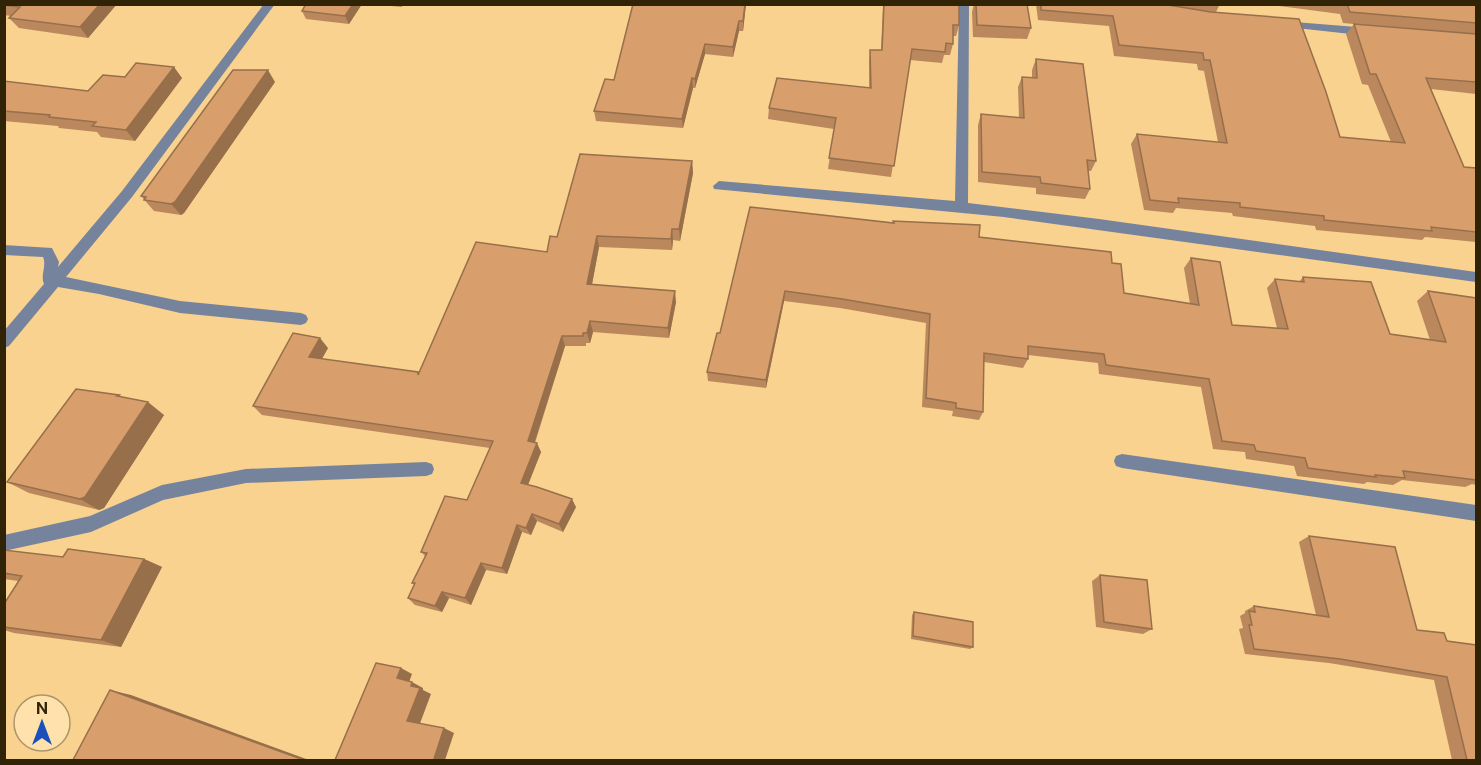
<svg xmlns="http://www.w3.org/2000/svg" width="1481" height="765" viewBox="0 0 1481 765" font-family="'Public Sans',sans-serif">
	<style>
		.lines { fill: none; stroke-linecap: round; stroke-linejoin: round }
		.minor { fill: #75839d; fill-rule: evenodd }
		.wall { fill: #ba885c }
		.shaded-wall { fill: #976f4b }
		.building { fill: #d89e6b; stroke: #976f4b; stroke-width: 1.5 }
	</style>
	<rect width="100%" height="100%" fill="#f8d28e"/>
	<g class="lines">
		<!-- minor -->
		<path class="minor" d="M264 4H275L132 197 66 277 180 301 301 313 306 315 308 319 306 323 301 325 180 313 99 294 58 287 9 346 4 348V331L44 284C40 275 47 266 43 257L4 255V245L52 248 59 262 58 267 122 191Z
			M959 4H969L968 203 1099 219 1476 272V282L1004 217 714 189 713 186 719 181 955 201Z
			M1282 21 1369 28 1375 32 1369 36 1278 26 1277 24Z
			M1122 454 1476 505V521L1122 468 1116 466 1114 461 1116 456Z
			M426 462 432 464 434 469 432 474 426 476 246 483 163 500 91 532 4 551V535L90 516 162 485 246 469Z"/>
	</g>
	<!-- wall -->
	<path class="wall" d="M4 4H117L88 38 19 28 9 18 11 16 4 15Z
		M362 4 349 24 306 19 302 11Z
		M369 4H403L402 7Z
		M746 4 743 31H739L733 57 705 54 695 88H693L683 128 596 121 594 111 614 80Z
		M883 4H959V25L956 36H953V44L950 55H944L942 63 910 60 891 177 828 169 834 129 768 119 769 108 869 88V61L870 50H881Z
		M974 4H1027L1031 28 1027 39 973 37 972 12Z
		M1036 4H1220L1216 12 1340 137 1391 142 1368 85 1362 84 1346 34 1354 24 1343 23 1340 14 1265 4H1476V94L1431 89 1464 167 1476 168V242L1425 237 1422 240 1316 230 1315 226 1233 216 1232 213 1176 208 1173 213 1144 210 1131 144 1137 134 1218 142 1204 71 1198 70 1197 64 1114 56 1109 26 1038 20Z
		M1036 59 1096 161 1091 171H1088L1090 189 1085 199 1036 194V188L978 182V125L981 114 1019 118 1018 87 1022 77 1032 78V70Z
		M125 77 182 78 135 141 101 137 97 132 59 128 58 126 4 121V81L88 91Z
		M275 82 184 213 181 215 154 211 141 196Z
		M692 161 693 173 680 241 673 240 672 250 599 247 592 284 676 302 669 338 593 332 590 343H586V346H565L535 443 541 452 528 485 576 507 563 532 537 521 531 535 522 532 507 574 486 570 471 605 449 598 442 612 415 605 408 598 415 585 412 583 425 556 421 552 467 500 490 448 262 415 253 406 328 348 322 359 418 373 547 252 557 237Z
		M893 221 1112 263 1124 293 1190 304 1184 268 1191 258 1232 325 1277 328 1267 288 1275 279 1299 282 1303 277 1390 334 1430 340 1417 301 1428 291 1476 298V485L1472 484 1465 487 1402 480 1393 485 1367 482 1364 484 1297 476 1294 466 1246 459 1245 452 1213 449 1201 387 1099 374 1098 363 1028 355V359L1023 368 984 362 983 412 979 420 952 416 953 411 922 407 926 323 840 308 784 301 766 388 708 381 707 372 720 333 893 223Z
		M119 395 122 397 164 415 104 508 99 510 29 493 7 482Z
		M1309 536 1417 630 1444 633 1476 760H1452L1434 680 1329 663 1245 654 1239 629 1243 628 1240 616 1245 613V611L1254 606 1316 615 1299 542Z
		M4 550 63 557 144 559 162 567 121 647 14 633 4 630V604L18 581 4 579Z
		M1100 575 1152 629 1143 634 1096 627 1092 581Z
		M914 612 973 647 970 649 911 639 912 615Z"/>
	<!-- shaded-wall -->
	<path class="shaded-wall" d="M100 4H117L88 38 80 27Z
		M353 4H362L349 24 345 16Z
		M745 4H746L743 31V21Z
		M739 21V31L733 57V47Z
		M705 44V54L695 88V79Z
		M174 67 182 78 135 141 126 130Z
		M268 70 275 82 184 213 181 215 171 204Z
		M692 78 693 88 683 128 682 119Z
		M692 161 693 173 680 241 679 229Z
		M672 229 673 240 672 250 671 239Z
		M597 236 599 247 590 295 587 284Z
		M675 291 676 302 669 338 668 328Z
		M785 291 784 301 766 388V380Z
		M590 321 593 332 590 343 587 333Z
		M562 336 565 346 532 450 528 441Z
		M320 338 328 348 317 367 309 357Z
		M148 402 164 415 104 508 99 510 80 499Z
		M537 443 541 452 525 492 521 483Z
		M572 499 576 507 563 532 559 524Z
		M532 514 537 521 531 535 526 528Z
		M517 525 522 532 507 574 502 568Z
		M144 559 162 567 121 647 101 640Z
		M481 563 486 570 471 605 465 598Z
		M442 592 449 598 442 612 435 606Z
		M401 668 412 674 408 685 397 678Z
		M412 682 423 688V690L431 694 419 726 407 721 411 686Z
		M110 690 131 695 309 760H304Z
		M444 728 454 733 445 760H437L434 759Z"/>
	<!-- building -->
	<path class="building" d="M4 4H100L80 27 9 18 20 7 4 5Z
		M306 4H353L345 16 302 11Z
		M633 4H745L743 21H739L733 47 705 44 695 79 692 78 682 119 594 111 605 79 614 80Z
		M884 4H959V25H953V44L946 43 945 52 912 49 894 166 829 158 836 118 769 108 777 78 871 88 870 50H882Z
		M976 4H1027L1031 28 977 25Z
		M1041 4H1162L1211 12 1299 19 1326 92 1340 137 1405 143 1376 74H1370L1354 24 1476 34V82L1426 78 1464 167 1476 168V232L1431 227 1432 231 1324 220V216L1240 207V203L1178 198 1179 203 1150 200 1137 134 1227 143 1210 60H1204L1203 53 1119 45 1113 16 1041 10Z
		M1347 4H1476V23L1350 12Z
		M1036 59 1083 64 1096 161 1087 160 1090 189 1041 183 1040 177 982 172 981 114 1024 118 1022 77 1037 78Z
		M136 63 174 67 126 130 92 126 96 122 49 117 50 115 4 111V81L88 91 103 75 125 77Z
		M233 70H268L175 202 171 204 144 200 146 197 141 196Z
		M580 154 692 161 679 229H672L671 239 597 236 587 284 675 291 668 328 590 321 587 333H583V336H562L528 441 537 443 521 483 537 487 572 499 559 524 532 514 526 528 517 525 502 568 481 563 465 598 442 592 435 606 408 598 415 583H412L427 553 421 552 445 496 467 500 493 441 253 406 293 333 320 338 309 357 418 372V375L476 242 547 252 550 236 557 237Z
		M750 207 894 223 893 221 980 225 979 237 1111 252 1112 263 1121 264 1124 293 1199 305 1191 258 1220 262 1232 325 1288 329 1275 279 1304 282 1303 277 1371 282 1390 334 1446 342 1428 291 1476 298V480L1403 471 1405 478 1375 475 1376 477 1308 468 1305 458 1256 451 1254 445 1222 441 1209 379 1106 365 1104 354 1028 346V359L984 353 983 412 956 408V403L926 398 930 314 842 299 785 291 766 380 707 372 717 333H720Z
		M76 389 119 395 117 396 148 402 85 497 80 499 7 482Z
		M1309 536 1395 547 1417 630 1444 633 1447 641 1476 645V760H1467L1447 677 1340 659 1254 649 1249 625H1252L1249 611 1255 612 1254 606 1329 617Z
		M68 549 144 559 101 640 4 627V604L22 576 4 573V550L63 557Z
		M1100 575 1147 580 1152 629 1104 622Z
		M914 612 973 622V647L913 636Z
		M376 663 401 668 397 678 412 682 411 686 420 688 407 721 444 728 434 759 439 760H335Z
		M110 690 304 760H73Z"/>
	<!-- border -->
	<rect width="1481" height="765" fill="none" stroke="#312306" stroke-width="12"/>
	<!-- north arrow -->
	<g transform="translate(42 723)"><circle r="28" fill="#ffe1ab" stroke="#ad9569" stroke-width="1.5"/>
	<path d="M0-4.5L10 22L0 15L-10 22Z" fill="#1950bc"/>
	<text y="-9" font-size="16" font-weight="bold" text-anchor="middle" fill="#312306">N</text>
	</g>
</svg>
